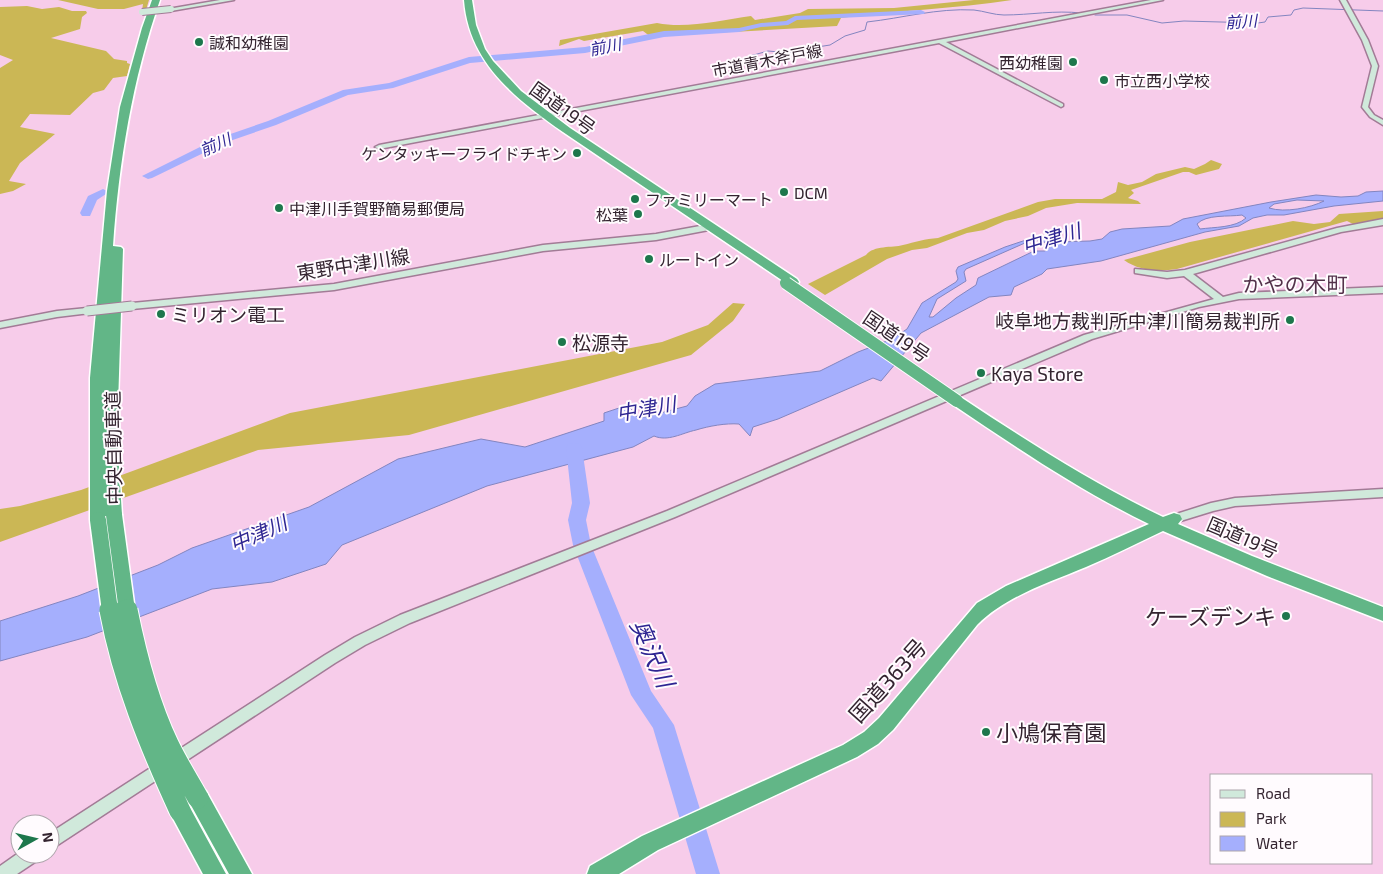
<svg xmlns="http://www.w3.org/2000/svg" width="1383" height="874" viewBox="0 0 1383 874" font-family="'Exo 2','Noto Sans JP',sans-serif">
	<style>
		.green { fill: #cbb755 }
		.water { fill: #a5affd; stroke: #8385c0; fill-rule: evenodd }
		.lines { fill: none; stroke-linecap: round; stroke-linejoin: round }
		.stream { stroke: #8385c0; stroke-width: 1 }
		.river { fill: #a5affd; fill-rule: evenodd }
		.secondary-casing { stroke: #a27b96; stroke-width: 3 }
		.highway-casing { stroke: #fff; stroke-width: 3 }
		.secondary { fill: #d0e9db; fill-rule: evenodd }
		.highway { fill: #62b687; fill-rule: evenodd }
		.secondary-bridge-far1-casing { stroke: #a27b96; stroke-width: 8; stroke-linecap: butt }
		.secondary-bridge-casing { stroke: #a27b96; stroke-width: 11; stroke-linecap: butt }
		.highway-bridge-far2-casing { stroke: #fff; stroke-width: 14; stroke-linecap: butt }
		.highway-bridge-far1-casing { stroke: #fff; stroke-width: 19; stroke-linecap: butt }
		.highway-bridge-casing { stroke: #fff; stroke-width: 23; stroke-linecap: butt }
		.secondary-bridge-far1 { stroke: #d0e9db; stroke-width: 6 }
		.secondary-bridge { stroke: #d0e9db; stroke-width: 9 }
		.highway-bridge-far2 { stroke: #62b687; stroke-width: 12 }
		.highway-bridge-far1 { stroke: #62b687; stroke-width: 16 }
		.highway-bridge { stroke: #62b687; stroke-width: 21 }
		.poi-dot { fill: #1d774c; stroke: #fffbfe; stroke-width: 2 }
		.labels { text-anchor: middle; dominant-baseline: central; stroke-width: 4; stroke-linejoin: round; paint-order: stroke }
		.far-water-label { font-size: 16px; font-style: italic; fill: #2e2592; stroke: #fffbfe }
		.far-poi-label { font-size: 16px; fill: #342430; stroke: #fffbfe; text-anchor: start }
		.far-street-label { font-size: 16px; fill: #342430; stroke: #fffbfe }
		.street-label { font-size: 19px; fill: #342430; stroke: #fffbfe }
		.poi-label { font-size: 19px; fill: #342430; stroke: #fffbfe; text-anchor: start }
		.water-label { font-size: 20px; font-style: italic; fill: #2e2592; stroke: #fffbfe }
		.quarter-label { font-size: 21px; fill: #54324b; stroke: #fffbfe }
		.near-poi-label { font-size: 22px; fill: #342430; stroke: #fffbfe; text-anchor: end }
		.near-street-label { font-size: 22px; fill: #342430; stroke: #fffbfe }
		.near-water-label { font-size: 24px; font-style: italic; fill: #2e2592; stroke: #fffbfe }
	</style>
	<rect width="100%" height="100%" fill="#f7ccea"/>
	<!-- green -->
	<path class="green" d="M58 0H149L146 10 142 11 143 4 124 9H98Z
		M974 0H1012C955 9 897 10 841 18L837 26 733 32 663 33 651 37 643 31 584 41 579 39 559 46 560 40 657 23C687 29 721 20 751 16L755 20 800 13 808 9 894 8Z
		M27 6 42 9 59 7 72 11H86L87 13 82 17 80 29 51 38 106 51 114 59 127 61V63L130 64 127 76 113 78 104 90 93 93 70 115 30 114 20 127 55 134 20 163 9 181 26 184 13 191 0 194V68L13 60 0 55V7Z
		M1211 160 1222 164 1219 169 1196 175 1189 172H1183L1131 190 1134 193 1128 198 1138 201 1141 204 1077 203 1046 208 1028 216 1005 221 984 230 967 233 927 248 912 250 887 259 825 295 808 284 866 255C874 245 892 248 903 245 915 242 925 239 938 238L1038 202 1055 199H1102L1116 192 1118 182 1128 185 1142 182 1156 174 1185 167 1194 169 1205 164Z
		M1383 211V220L1355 225 1347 221 1177 269C1159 272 1139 271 1124 260L1190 242 1293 221 1314 224 1330 222 1339 214Z
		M733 303 745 304 733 321 691 355 409 435 258 450 0 542V509L20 506 81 490 290 413 662 342 708 325Z"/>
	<!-- water -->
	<path class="water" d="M1383 191V201L1334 206 1284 215H1267L1253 218 1239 226 1205 232 1101 261 1047 269 1042 274 1014 287 1011 295 989 297 921 333 881 381 873 378 778 419 753 427 750 436 739 424C726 423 709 426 696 430 682 433 668 442 654 436L633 447 487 486 342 545 326 564 272 582 212 589 87 637 0 661V621L78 596 158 565 192 548 309 507 398 459 481 439 525 447 604 421V413L628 405 636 416 645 417 687 406 695 396 715 384 820 371 858 352 892 339 907 329 922 303 956 282 958 279 956 271 958 267 1005 247 1035 237 1056 242 1090 241 1102 239 1110 232 1122 229 1170 226 1183 219 1271 202 1316 195 1341 197 1358 196 1366 192ZM1297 200 1324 201C1310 208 1285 213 1269 208L1274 204ZM1242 215 1246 218C1235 228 1214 227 1200 229L1197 224C1206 214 1229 217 1242 215ZM1034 239 1047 243 1051 246 1045 251H1034L978 278 976 285 956 298 933 317H929L937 299 966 281 964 272 966 269Z"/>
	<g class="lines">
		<!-- stream -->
		<path class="stream" d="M1095 15H1127L1162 23 1184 21 1258 23 1265 22 1268 17 1291 15 1294 10 1303 8 1383 11
			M750 56 768 51 802 54 811 48 830 45 845 36 865 30 867 22C903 18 937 8 974 10 984 11 994 15 1004 15 1030 15 1055 10 1081 13"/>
		<!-- river -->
		<path class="river" d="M921 10 925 12 924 14 797 20 788 25 761 27 739 32 664 37 585 53 470 63 393 88 348 95 276 125 224 143 152 178 148 179 142 176 216 139 268 121 343 90 389 83 469 57 585 47 664 31 739 28 761 23 786 21 795 16Z
			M103 189 109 192 97 200 90 216H82L80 213 88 196Z
			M574 443 580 444 582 448 590 503 586 520 591 545 651 691 674 725 720 874H696L653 728 631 695 573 545 568 520 572 503 566 448 568 444Z"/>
		<defs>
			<path id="secondary" d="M220 0H234L171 11 168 9Z
				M1151 0H1163L946 42 1063 104V106L1061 107 939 43 379 149 375 147 379 145Z
				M1340 0H1346L1368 40 1378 66 1368 107 1374 115 1383 120V125L1370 117 1362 107 1372 66 1362 40Z
				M1383 219V225L1341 232 1193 274 1223 297 1239 293 1383 287V293L1239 299 1199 307 1092 339 675 517 410 623 365 645 335 663 50 850V833L325 655 355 637 400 615 667 511 1084 335 1214 299 1184 276 1167 278 1135 273V269L1167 272 1185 270 1337 228Z
				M711 224 714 225V229L656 240 543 251 334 290 132 309 127 306 132 303 334 284 543 245 656 234Z
				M87 308 92 311 90 313 57 317 0 328V322L57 311Z
				M1383 489V497L1235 506 1213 511 1174 523 1170 522 1168 519 1170 516 1211 503 1235 498Z
				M20 852V854H40L38 860 17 874H0V866Z"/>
			<path id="highway" d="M152 0H160C132 80 119 162 113 246L121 247 123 249 117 436 122 515 120 519 114 521 108 519 106 516 104 524 98 526 92 524 90 520V378L107 191 120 107 142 28Z
				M464 0H472L476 25 485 49 493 61 521 91 570 128 797 279 799 282 797 285H789L563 132C515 98 469 63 464 0Z
				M957 397 962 398C1027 441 1093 484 1163 517L1174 513 1180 515 1182 519 1178 524 1252 556 1383 607V621L1267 576 1163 531C1137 543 1112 556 1086 567 1048 583 1006 596 977 625L893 730 878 744 857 757 658 850 619 874H587L590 866 642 836 843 745 864 732 879 718 977 603 1006 586 1149 524C1079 490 1016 447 952 404L950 401 952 398Z
				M198 788 206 791 252 874H229L187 798 190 791Z
				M180 801 188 804 226 874H203L169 811 172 804Z"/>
		</defs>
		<!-- secondary casing -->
		<use href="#secondary" class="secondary-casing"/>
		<!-- highway casing -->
		<use href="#highway" class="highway-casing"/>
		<!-- secondary -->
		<use href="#secondary" class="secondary"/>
		<!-- highway -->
		<use href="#highway" class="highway"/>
		<defs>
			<path id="secondary-bridge-far1" d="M142 12 171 9"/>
			<path id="secondary-bridge" d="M87 311 132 306"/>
			<path id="highway-bridge-far2" d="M786 283 957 401"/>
			<path id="highway-bridge-far1" d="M114 515 127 611
				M98 520 110 611"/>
			<path id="highway-bridge" d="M110 610C123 680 150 746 180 811
				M127 610C136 655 148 702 168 744 177 763 188 780 198 798"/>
		</defs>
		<!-- secondary-bridge-far1 casing -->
		<use href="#secondary-bridge-far1" class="secondary-bridge-far1-casing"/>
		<!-- secondary-bridge casing -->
		<use href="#secondary-bridge" class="secondary-bridge-casing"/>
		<!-- highway-bridge-far2 casing -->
		<use href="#highway-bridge-far2" class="highway-bridge-far2-casing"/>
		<!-- highway-bridge-far1 casing -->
		<use href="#highway-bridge-far1" class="highway-bridge-far1-casing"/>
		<!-- highway-bridge casing -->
		<use href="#highway-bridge" class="highway-bridge-casing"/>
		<!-- secondary-bridge-far1 -->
		<use href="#secondary-bridge-far1" class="secondary-bridge-far1"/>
		<!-- secondary-bridge -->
		<use href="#secondary-bridge" class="secondary-bridge"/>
		<!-- highway-bridge-far2 -->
		<use href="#highway-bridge-far2" class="highway-bridge-far2"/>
		<!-- highway-bridge-far1 -->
		<use href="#highway-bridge-far1" class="highway-bridge-far1"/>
		<!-- highway-bridge -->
		<use href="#highway-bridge" class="highway-bridge"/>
	</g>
	<!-- markers -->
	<g class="poi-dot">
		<circle cx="199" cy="42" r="5"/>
		<circle cx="1073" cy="62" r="5"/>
		<circle cx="1104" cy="80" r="5"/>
		<circle cx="577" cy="153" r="5"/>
		<circle cx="784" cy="192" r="5"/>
		<circle cx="635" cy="199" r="5"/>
		<circle cx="279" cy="208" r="5"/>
		<circle cx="638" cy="214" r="5"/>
		<circle cx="649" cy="259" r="5"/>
		<circle cx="161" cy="314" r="5"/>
		<circle cx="1290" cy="320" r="5"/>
		<circle cx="562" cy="342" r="5"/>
		<circle cx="981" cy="373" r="5"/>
		<circle cx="1286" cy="616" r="5"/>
		<circle cx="986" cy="732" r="5"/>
	</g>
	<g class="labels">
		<!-- far-water labels -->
		<g class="far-water-label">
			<text transform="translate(1241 21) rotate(-4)">前川</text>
			<text transform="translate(605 46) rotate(-11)">前川</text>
			<text transform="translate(215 144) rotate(-24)">前川</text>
		</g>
		<!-- far-poi labels -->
		<g class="far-poi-label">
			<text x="209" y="42">誠和幼稚園</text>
			<text x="1063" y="62" text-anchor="end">西幼稚園</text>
			<text x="1114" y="80">市立西小学校</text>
			<text x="567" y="153" text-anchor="end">ケンタッキーフライドチキン</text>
			<text x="794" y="192">DCM</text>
			<text x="645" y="199">ファミリーマート</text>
			<text x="289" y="208">中津川手賀野簡易郵便局</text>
			<text x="628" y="214" text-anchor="end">松葉</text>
			<text x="659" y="259">ルートイン</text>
		</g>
		<!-- far-street labels -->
		<g class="far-street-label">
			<text transform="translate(767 60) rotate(-11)">市道青木斧戸線</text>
		</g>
		<!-- street labels -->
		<g class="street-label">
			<text transform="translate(563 108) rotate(36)">国道19号</text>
			<text transform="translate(353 264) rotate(-9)">東野中津川線</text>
			<text transform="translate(897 336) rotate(34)">国道19号</text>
			<text transform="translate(113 448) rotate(-91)">中央自動車道</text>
			<text transform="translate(1243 537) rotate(23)">国道19号</text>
		</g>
		<!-- poi labels -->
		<g class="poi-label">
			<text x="171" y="314">ミリオン電工</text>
			<text x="1280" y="320" text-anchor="end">岐阜地方裁判所中津川簡易裁判所</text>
			<text x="572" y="342">松源寺</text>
			<text x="991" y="373">Kaya Store</text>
		</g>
		<!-- water labels -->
		<g class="water-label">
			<text transform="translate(1051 238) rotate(-17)">中津川</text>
			<text transform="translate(646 408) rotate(-10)">中津川</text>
			<text transform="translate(258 533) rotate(-24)">中津川</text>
		</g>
		<!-- quarter labels -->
		<g class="quarter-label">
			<text x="1295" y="283">かやの木町</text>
		</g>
		<!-- near-poi labels -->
		<g class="near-poi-label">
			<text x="1276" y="616">ケーズデンキ</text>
			<text x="996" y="732" text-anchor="start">小鳩保育園</text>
		</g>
		<!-- near-street labels -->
		<g class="near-street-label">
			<text transform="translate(887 680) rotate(-48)">国道363号</text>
		</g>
		<!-- near-water labels -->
		<g class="near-water-label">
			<text transform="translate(653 653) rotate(66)">奥沢川</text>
		</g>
	</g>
	<!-- legend -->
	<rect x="1210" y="774" width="162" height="90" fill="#fffbfe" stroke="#aea5ac"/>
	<rect x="1220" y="790" width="25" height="8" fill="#d0e9db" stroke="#aea5ac"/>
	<text x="1256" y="799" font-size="15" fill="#342430">Road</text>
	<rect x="1220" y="812" width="25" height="15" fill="#cbb755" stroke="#aea5ac"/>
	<text x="1256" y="824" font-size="15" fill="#342430">Park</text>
	<rect x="1220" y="836" width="25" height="15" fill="#a5affd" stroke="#aea5ac"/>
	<text x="1256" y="849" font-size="15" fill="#342430">Water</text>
	<!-- north arrow -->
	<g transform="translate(35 839) rotate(82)"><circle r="24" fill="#fffbfe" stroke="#aea5ac"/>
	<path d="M0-4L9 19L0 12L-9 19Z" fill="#1d774c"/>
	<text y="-8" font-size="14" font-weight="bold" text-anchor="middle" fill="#342430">N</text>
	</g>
</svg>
